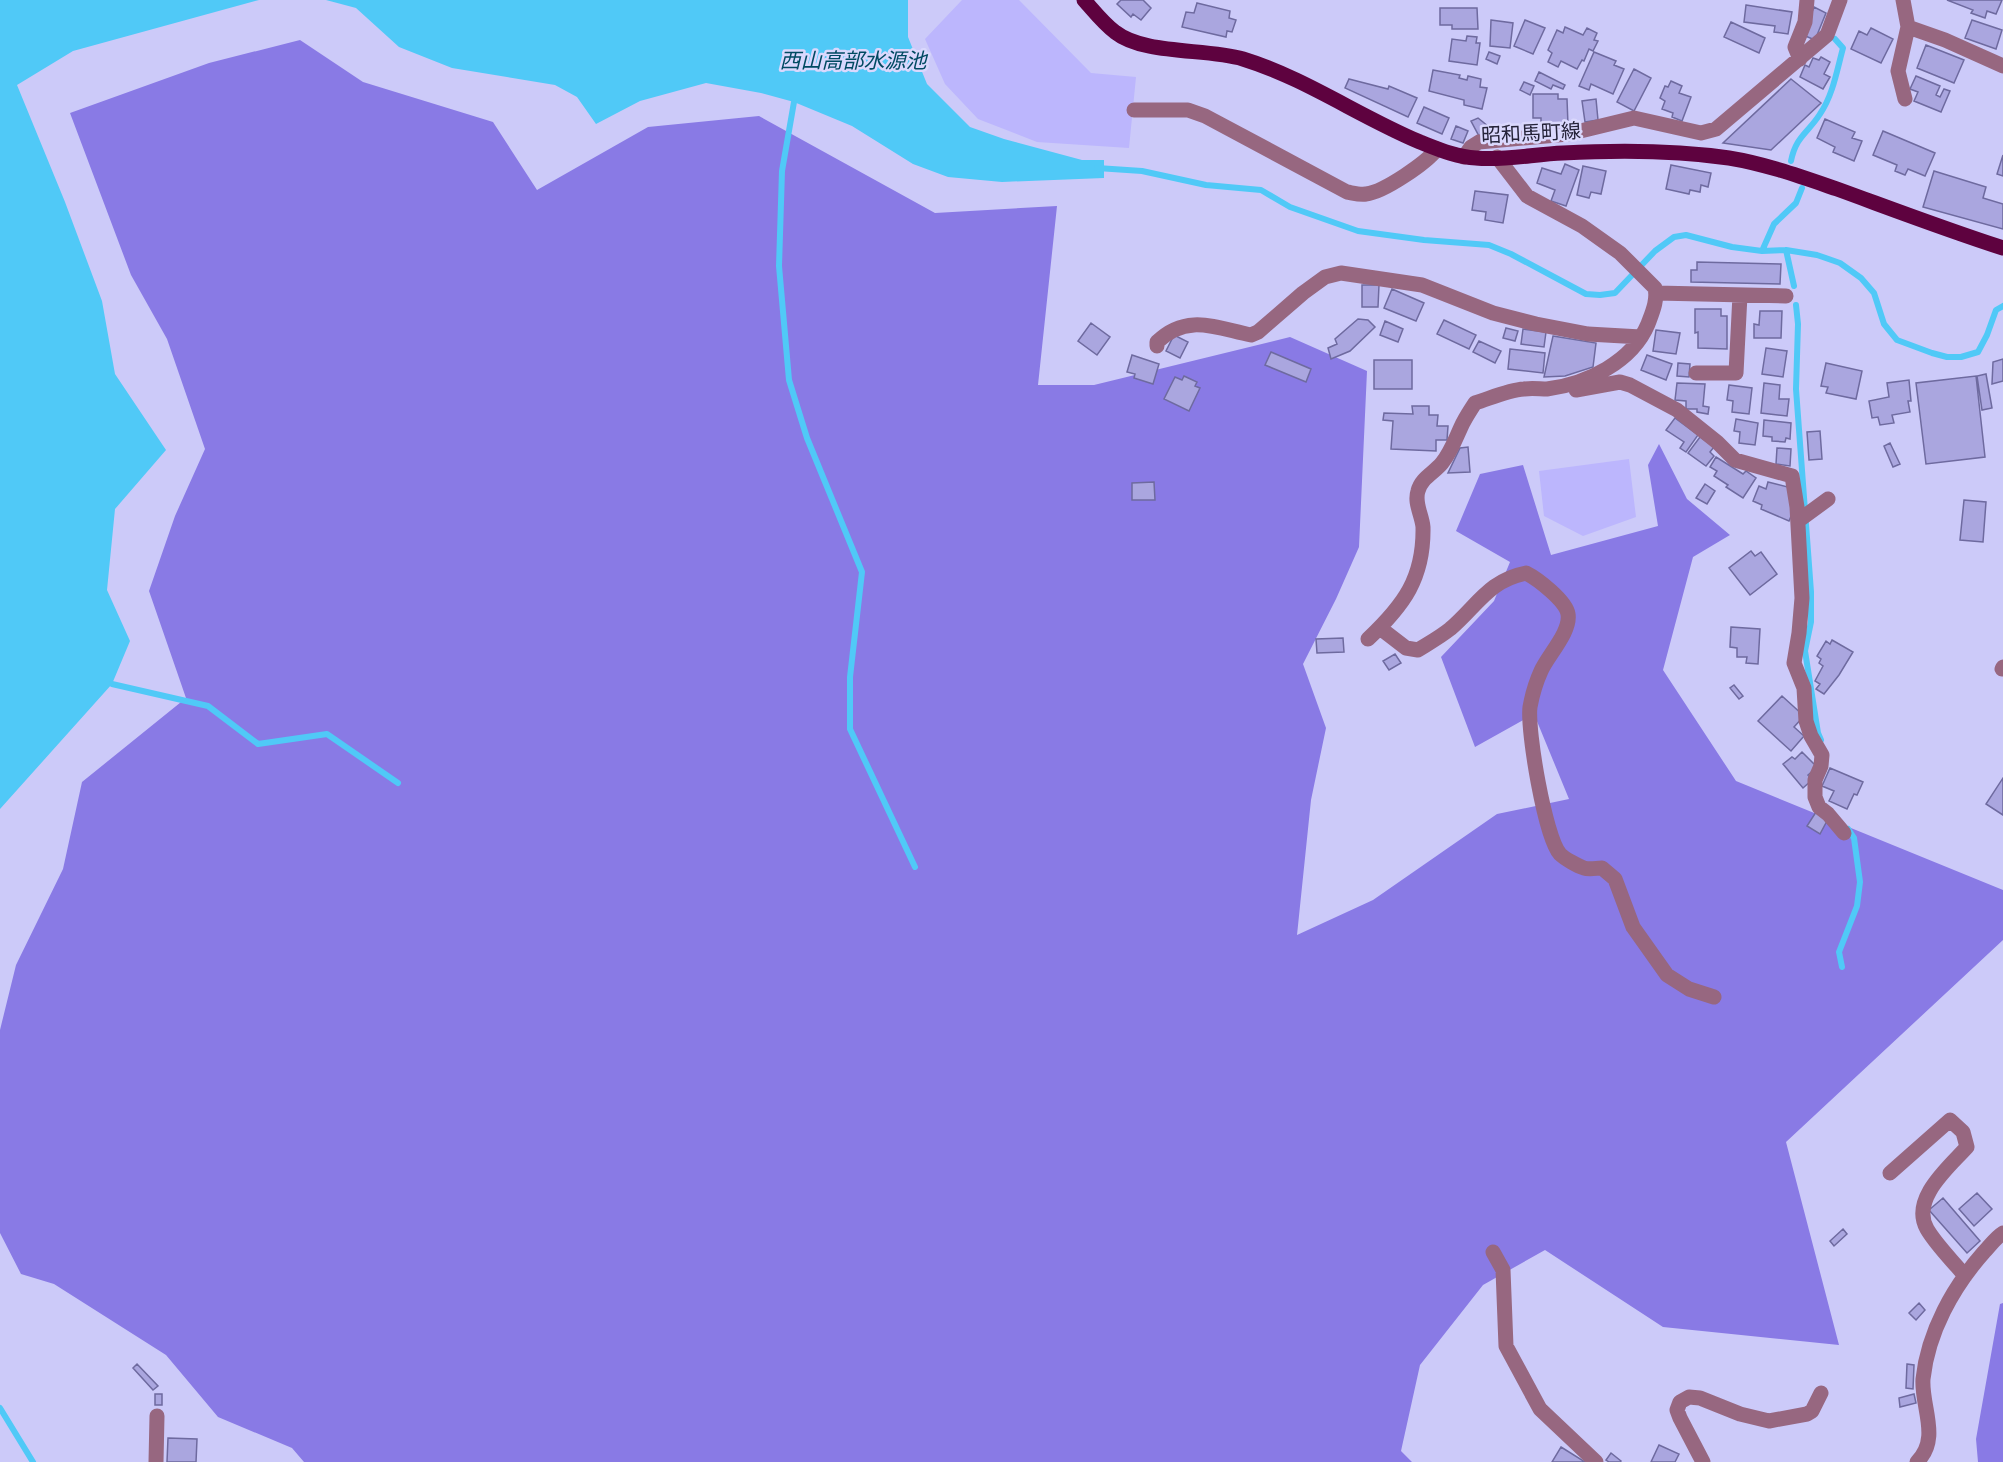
<svg xmlns="http://www.w3.org/2000/svg" width="2003" height="1462" viewBox="0 0 2003 1462" font-family="'Source Sans 3','Noto Sans JP',sans-serif">
	<style>
		.green { fill: #bcb6fd }
		.forest { fill: #897ae5 }
		.water { fill: #50c9f7 }
		.lines { fill: none; stroke-linecap: round; stroke-linejoin: round }
		.stream { stroke: #50c9f7; stroke-width: 6 }
		.building { fill: #aaa6df; stroke: #6e6a9f; stroke-width: 1.5 }
		.minor { stroke: #976780; stroke-width: 15 }
		.major { stroke: #5e023f; stroke-width: 15 }
		.labels { text-anchor: middle; dominant-baseline: central; stroke-width: 5; stroke-linejoin: round; paint-order: stroke }
		.street-label { font-size: 20px; fill: #252339; stroke: #dad8fd }
		.water-label { font-size: 21px; font-style: italic; fill: #004a62; stroke: #dad8fd }
	</style>
	<rect width="100%" height="100%" fill="#cccaf9"/>
	<!-- green -->
	<path class="green" d="M962 0H1019L1091 73 1136 77 1129 148 1037 142 978 119 945 84 925 39Z
		M1629 459 1636 517 1583 536 1544 516 1539 471Z"/>
	<!-- forest -->
	<path class="forest" d="M300 40 363 82 493 122 537 190 648 127 759 116 935 213 1057 206 1038 385H1094L1290 337 1367 371 1359 547 1336 599 1303 664 1326 728 1311 800 1297 935 1373 900 1497 814 1569 799 1534 714 1475 747 1441 657 1494 601 1510 562 1456 531 1480 474 1523 465 1551 555 1658 526 1648 465 1659 444 1687 499 1730 535 1693 557 1663 670 1736 781 2003 890V940L1786 1142 1839 1345 1663 1327 1545 1250 1483 1285 1420 1365 1401 1451 1412 1462H304L292 1448 218 1417 166 1355 54 1284 21 1274 0 1233V1030L16 965 63 869 82 782 186 698 149 591 175 516 205 449 167 339 131 275 70 113 209 63Z
		M2003 1303V1462H1978L1976 1439 2000 1304Z"/>
	<!-- water -->
	<path class="water" d="M0 0H259L73 51 17 85 65 202 102 301 115 374 166 450 115 509 107 590 130 641 112 684 0 809Z
		M326 0H908V37L927 84 970 127 1004 139 1082 160H1104V178L1002 182 948 177 913 164 852 126 794 102 761 93 706 83 640 101 596 124 577 97 555 85 452 68 399 47 356 8Z"/>
	<g class="lines">
		<!-- stream -->
		<path class="stream" d="M794 102 782 171 779 266 789 380 807 438 862 572 850 677V729L915 867
			M1791 161C1796 136 1808 133 1820 114 1833 95 1837 70 1843 48L1835 39
			M1097 168 1142 171 1206 185 1261 190 1290 207 1358 231 1424 240 1489 245 1511 254 1586 294 1600 295 1615 293 1655 251 1674 237 1686 235 1732 247 1762 251 1786 250 1817 255 1840 263 1861 278 1874 293 1884 324 1897 340 1932 353 1947 357H1961L1978 352 1987 335 1996 310 2003 306
			M1786 250 1794 286
			M1762 251 1774 224 1796 203 1802 188
			M1796 305 1798 324 1796 389 1811 592V622L1805 651 1818 733 1821 740
			M112 684 208 706 258 744 327 734 398 783
			M1842 967 1839 952 1857 906 1860 882 1854 838 1848 829
			M0 1408 33 1462"/>
	</g>
	<!-- building -->
	<path class="building" d="M1121 0H1143L1151 8 1141 20 1133 14 1131 17 1117 4Z
		M1947 0H2002L1996 14 1987 11 1985 18 1971 13 1973 10Z
		M1197 3 1230 11 1229 18 1236 20 1232 32 1227 31 1226 37 1182 27 1186 12 1194 13Z
		M1746 5 1792 12 1788 34 1774 32 1775 26 1744 22Z
		M1814 7 1826 13 1815 40 1803 35Z
		M1440 8H1477L1478 29H1452V25H1440Z
		M1491 20 1513 23 1510 48 1490 46Z
		M1525 20 1545 28 1533 54 1514 46Z
		M1972 20 2002 30 1996 49 1965 38Z
		M1731 22 1765 38 1759 53 1724 37Z
		M1565 27 1583 35 1587 28 1597 33 1594 40 1598 41 1593 51 1589 49 1584 61 1582 60 1577 69 1561 61 1558 67 1548 62 1552 53 1548 50 1557 30 1563 33Z
		M1871 28 1893 39 1881 63 1851 49 1859 31 1867 35Z
		M1467 36 1477 37 1476 43H1480L1477 65 1449 61 1452 39 1466 41Z
		M1926 45 1964 60 1954 83 1917 68Z
		M1489 52 1500 56 1497 64 1486 59Z
		M1594 52 1616 61 1614 65 1624 69 1613 94 1591 84 1589 90 1579 86Z
		M1821 57 1830 62 1824 74 1830 77 1823 89 1800 77 1805 65 1809 67 1813 58 1819 60Z
		M1634 69 1651 78 1634 111 1617 102Z
		M1433 70 1460 75 1459 78 1467 80 1468 76 1481 79 1480 87 1487 88 1482 109 1464 105V100L1429 91Z
		M1539 72 1565 85 1563 89 1553 85 1551 89 1535 81Z
		M1916 76 1940 86 1936 95 1940 97 1944 89 1950 91 1941 112 1914 101 1918 92 1910 89Z
		M1349 79 1388 89 1389 86 1417 98 1408 117 1345 88Z
		M1791 79 1821 103 1771 150 1723 143Z
		M1671 81 1682 86 1679 93 1691 97 1682 121 1672 117 1673 113 1662 109 1665 101 1660 98 1665 86 1668 87Z
		M1524 82 1534 86 1530 95 1520 90Z
		M1533 94H1558V99H1567L1568 125 1541 126V118H1533Z
		M1596 99 1598 120 1585 122 1582 101Z
		M1424 107 1449 118 1442 134 1417 123Z
		M1478 118 1494 131 1479 136 1471 121Z
		M1825 119 1855 132 1852 138 1862 141 1854 161 1833 152 1835 147 1817 138Z
		M1456 126 1468 131 1463 143 1451 139Z
		M1883 131 1935 153 1925 176 1908 169 1905 175 1895 171 1897 165 1873 155Z
		M2003 155V176L1997 174Z
		M1565 164 1579 170 1566 206 1551 201 1555 190 1537 183 1542 168 1561 174Z
		M1671 165 1711 173 1708 187 1701 185 1700 192 1690 190 1689 194 1666 189Z
		M1583 166 1606 171 1601 194 1591 192 1589 198 1577 195Z
		M1934 171 1986 187 1983 198 2003 204V229L1923 207Z
		M1475 191 1508 195 1503 223 1485 220 1486 212 1472 210Z
		M1697 262 1781 264 1780 284 1691 282V270H1697Z
		M1362 285H1379L1378 307H1362Z
		M1392 289 1424 303 1416 321 1384 308Z
		M1695 309H1721V316H1727V349L1698 348V332L1695 333Z
		M1760 311H1782L1781 338H1754V324L1759 325Z
		M1358 319 1368 320 1375 327 1350 351 1331 359 1328 348 1337 344 1335 339Z
		M1444 320 1476 335 1469 349 1437 334Z
		M1385 321 1403 329 1398 342 1380 335Z
		M1091 323 1110 337 1097 355 1078 341Z
		M1506 328 1518 331 1515 341 1503 338Z
		M1523 329 1546 332 1544 347 1521 344Z
		M1656 330 1680 333 1676 354 1653 351Z
		M1174 335 1188 342 1180 358 1166 351Z
		M1553 336 1596 343 1593 367 1565 376 1544 377Z
		M1479 341 1501 351 1495 363 1473 352Z
		M1766 348 1787 351 1783 377 1762 374Z
		M1510 349 1545 353 1543 373 1508 369Z
		M1271 352 1311 369 1306 382 1265 365Z
		M1132 355 1159 364 1153 384 1134 378 1135 374 1127 372Z
		M1647 355 1672 364 1666 380 1641 370Z
		M2003 359V381L1992 384 1993 362Z
		M1374 360H1412V389H1374Z
		M1678 363 1690 364 1689 377 1677 376Z
		M1826 363 1862 371 1856 399 1826 393 1828 387 1821 386Z
		M1986 374 1992 408 1982 410 1977 376Z
		M1184 376 1197 382 1195 386 1200 388 1189 411 1164 399 1175 377 1182 380Z
		M1976 376 1985 457 1926 464 1916 383Z
		M1909 380 1911 401H1908L1910 412 1892 415 1894 423 1880 425 1878 417 1872 418 1869 401 1889 397 1887 383Z
		M1677 383 1705 384 1703 406 1709 407 1708 414 1697 412V409H1686V401L1675 400Z
		M1764 383 1780 385 1779 399H1789L1787 416 1761 413Z
		M1729 385 1752 388 1749 414 1732 412 1733 401 1727 400Z
		M1412 406H1429V415H1438L1437 426H1448L1447 440H1436V451L1391 449 1393 421 1383 420 1384 413 1413 414Z
		M1675 418 1698 435 1686 452 1680 448 1684 442 1666 430Z
		M1736 419 1758 423 1755 445 1739 443 1740 432 1734 431Z
		M1764 420 1791 423 1790 439 1786 438 1785 442 1772 441V437L1763 436Z
		M1820 431 1822 459 1809 460 1807 432Z
		M1700 437 1714 447 1710 452 1714 456 1706 466 1688 453Z
		M1890 443 1900 464 1893 467 1884 446Z
		M1468 447 1470 472 1448 473 1460 448Z
		M1777 448 1791 449 1790 466 1776 464Z
		M1716 457 1743 474 1746 471 1756 478 1743 498 1726 487 1728 485 1714 476 1717 471 1710 467Z
		M1154 482 1155 500H1132V483Z
		M1768 482 1788 487 1792 514 1789 521 1761 509 1762 505 1753 501 1759 486 1766 489Z
		M1705 484 1715 491 1707 504 1696 498Z
		M1964 500 1986 502 1983 542 1960 540Z
		M1751 551 1755 556 1761 552 1777 574 1750 595 1729 568Z
		M1731 627 1760 629 1758 664 1746 663 1747 657H1737V648L1730 647Z
		M1343 638 1344 652 1317 653 1316 639Z
		M1832 640 1853 652 1839 675 1824 694 1816 689 1820 684 1815 681 1823 666 1819 663 1821 659 1817 656 1826 641 1830 644Z
		M1395 654 1401 663 1389 670 1383 661Z
		M1734 685 1743 696 1739 699 1730 688Z
		M1782 696 1804 716 1794 727 1804 736 1791 751 1758 721Z
		M1802 752 1817 767 1808 775 1812 780 1803 788 1783 764 1792 757 1795 759Z
		M1830 768 1863 782 1857 795 1854 794 1847 809 1829 801 1834 791 1822 786Z
		M2003 778V815L1986 804Z
		M1816 812 1828 819 1820 834 1807 826Z
		M1977 1193 1992 1209 1974 1226 1959 1209Z
		M1943 1198 1980 1241 1967 1253 1929 1210Z
		M1843 1229 1847 1234 1834 1246 1830 1241Z
		M1919 1303 1925 1310 1916 1320 1909 1313Z
		M137 1364 158 1386 153 1390 133 1368Z
		M1907 1364 1914 1365 1913 1389 1906 1388Z
		M155 1394H162V1405H155Z
		M1914 1394 1916 1403 1900 1407 1899 1398Z
		M168 1438 197 1439 196 1462H167Z
		M1659 1445 1679 1454 1675 1462H1651Z
		M1561 1447 1585 1462H1552Z
		M1611 1453 1621 1461 1620 1462H1609L1606 1460Z"/>
	<g class="lines">
		<!-- minor -->
		<path class="minor" d="M1903 0 1908 27 1945 40 2003 66
			M1800 59 1795 47 1805 22 1807 0
			M1905 99 1898 71 1908 27
			M1134 110H1188L1205 116 1347 192C1353 193 1360 195 1366 194 1384 192 1426 163 1437 149
			M1464 157 1471 147 1479 142 1568 134 1634 118 1701 133 1716 129 1827 35 1840 0
			M1656 293 1786 296
			M1157 346V342C1187 313 1216 328 1251 335L1258 332 1303 293 1325 277 1341 273 1422 285 1493 313 1536 324 1588 334 1641 337
			M1696 373H1736L1740 295
			M1576 390 1620 382 1630 385 1677 410 1717 442 1735 460 1792 476 1797 507 1802 598 1799 633 1794 663 1804 688 1806 721 1811 736 1822 755 1821 766 1815 780V797L1819 807 1828 814 1844 833
			M1798 521 1828 499
			M1380 628 1406 648 1418 650C1429 643 1440 637 1450 629 1477 606 1489 580 1526 573 1538 579 1566 601 1568 614 1571 632 1548 655 1541 671 1536 682 1532 696 1530 707 1527 730 1545 837 1560 854 1565 859 1578 866 1584 868 1589 870 1597 868 1602 868L1615 879 1633 927 1667 975 1689 989 1714 997
			M1368 639C1404 605 1424 578 1423 527 1422 515 1414 503 1418 491 1421 478 1434 473 1442 463 1451 452 1455 440 1461 427 1465 418 1470 411 1475 403 1491 398 1508 390 1524 389 1532 388 1540 389 1547 389 1587 384 1632 362 1648 324 1652 313 1658 300 1655 288L1620 253 1582 226 1527 196 1497 157
			M2002 669 2003 667
			M1890 1173 1950 1120 1963 1132 1967 1147C1949 1167 1910 1199 1927 1229 1937 1246 1953 1261 1965 1276
			M1493 1252 1503 1270 1506 1346 1540 1409 1596 1462
			M156 1462 157 1416
			M1703 1462 1680 1418 1677 1410 1680 1402 1689 1397 1700 1398 1740 1414 1769 1421 1807 1414 1812 1411 1821 1393
			M1917 1462C1941 1438 1921 1407 1923 1379 1928 1332 1953 1287 1984 1252 1990 1246 1995 1238 2003 1233"/>
		<!-- major -->
		<path class="major" d="M1084 0C1094 11 1103 23 1115 32 1144 55 1206 48 1243 59 1305 78 1360 117 1420 142 1438 149 1456 157 1476 158 1503 161 1535 154 1563 153 1619 150 1674 150 1729 158 1766 164 1802 177 1837 189 1892 209 1947 230 2003 248"/>
	</g>
	<g class="labels">
		<!-- street labels -->
		<g class="street-label">
			<text transform="translate(1531 134) rotate(-3)">昭和馬町線</text>
		</g>
		<!-- water labels -->
		<g class="water-label">
			<text x="853" y="61">西山高部水源池</text>
		</g>
	</g>
</svg>
